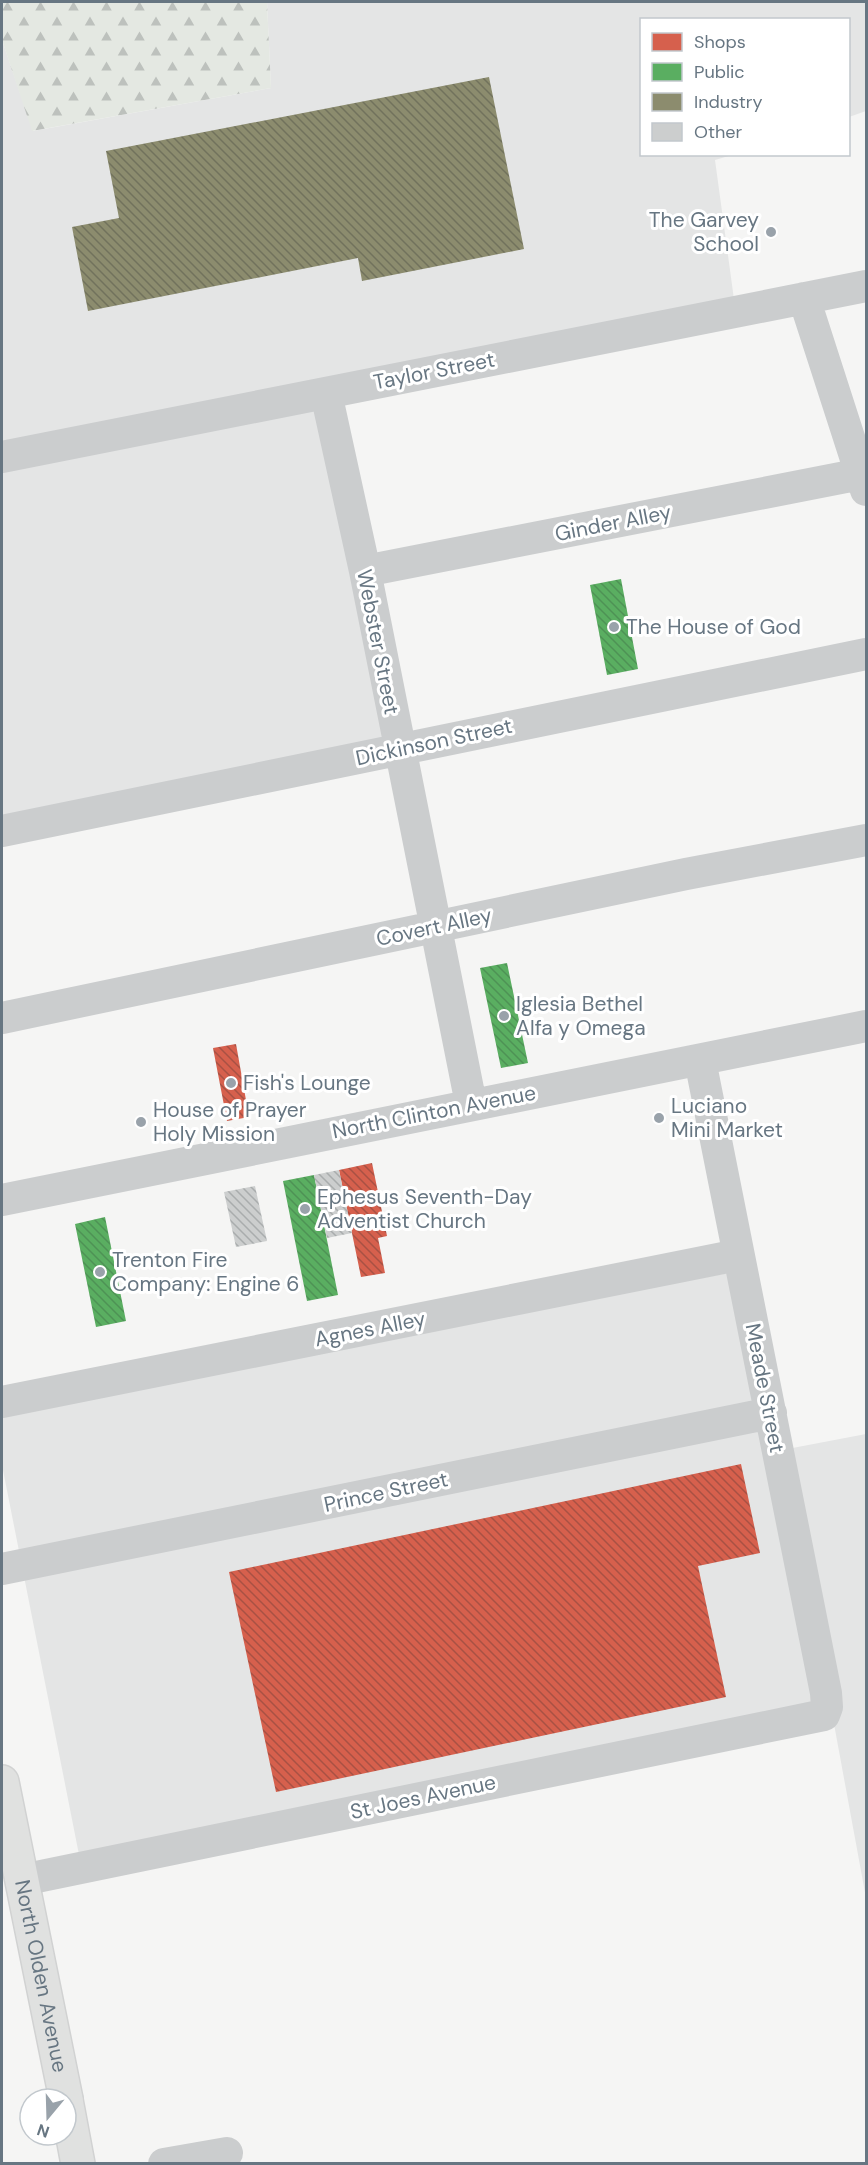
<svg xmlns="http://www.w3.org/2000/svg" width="868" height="2165" viewBox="0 0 868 2165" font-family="'DM Sans',sans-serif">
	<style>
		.built { fill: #e4e5e5 }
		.forest { fill: url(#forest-firs) }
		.shops { fill: url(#shops-back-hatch) }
		.public { fill: url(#public-back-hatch) }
		.industry { fill: url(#industry-back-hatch) }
		.building { fill: url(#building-back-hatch) }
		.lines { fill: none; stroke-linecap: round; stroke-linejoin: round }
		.major-casing { stroke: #d1d2d2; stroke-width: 36 }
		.minor { stroke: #cbcdce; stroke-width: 32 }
		.major { stroke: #e0e1e0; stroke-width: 33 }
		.poi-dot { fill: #99a2aa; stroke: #fff; stroke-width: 2 }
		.labels { text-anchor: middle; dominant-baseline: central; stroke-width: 6; stroke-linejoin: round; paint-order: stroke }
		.poi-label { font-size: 21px; fill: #677682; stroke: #fff; text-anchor: start }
		.street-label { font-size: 21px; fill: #677682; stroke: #fff }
	</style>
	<defs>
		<pattern id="forest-firs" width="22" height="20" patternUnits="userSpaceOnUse" patternTransform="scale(1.5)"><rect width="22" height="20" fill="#e4e8e2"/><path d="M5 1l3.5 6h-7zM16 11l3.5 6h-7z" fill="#bdc1bd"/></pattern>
		<pattern id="shops-back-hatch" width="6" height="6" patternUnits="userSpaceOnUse" patternTransform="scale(1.5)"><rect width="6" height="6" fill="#d6604d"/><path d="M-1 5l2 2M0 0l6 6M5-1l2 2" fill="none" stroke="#a85144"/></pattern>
		<pattern id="public-back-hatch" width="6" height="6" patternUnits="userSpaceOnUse" patternTransform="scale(1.5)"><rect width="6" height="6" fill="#5aae61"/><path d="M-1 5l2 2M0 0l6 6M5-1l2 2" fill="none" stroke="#4e9255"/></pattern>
		<pattern id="industry-back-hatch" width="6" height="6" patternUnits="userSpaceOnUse" patternTransform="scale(1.5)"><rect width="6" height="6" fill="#8c8c6e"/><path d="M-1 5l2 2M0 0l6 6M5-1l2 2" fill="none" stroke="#71725c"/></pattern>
		<pattern id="building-back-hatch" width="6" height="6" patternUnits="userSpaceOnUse" patternTransform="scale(1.5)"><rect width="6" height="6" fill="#cccece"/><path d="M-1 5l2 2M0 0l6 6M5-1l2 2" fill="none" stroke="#a9acad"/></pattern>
	</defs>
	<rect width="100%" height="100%" fill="#f5f5f4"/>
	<!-- built -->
	<path class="built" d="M267 2H866V111L849 117 848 20H642V154L732 155 715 160 736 314 338 400 407 760 2 839V40L33 131 271 88Z
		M744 1270 782 1450 866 1434V1898L834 1724 83 1875 2 1465V1411Z"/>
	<!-- forest -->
	<path class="forest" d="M2 2H267L271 88 32 131 2 40Z"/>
	<!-- shops -->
	<path class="shops" d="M236 1044 249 1117 227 1121 213 1048Z
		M372 1163 387 1236 378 1238 385 1273 361 1277 339 1170Z
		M741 1464 760 1553 698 1566 726 1697 276 1792 229 1572Z"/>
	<!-- public -->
	<path class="public" d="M621 579 638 669 607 675 590 585Z
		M507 963 528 1063 501 1068 480 968Z
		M314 1175 338 1295 307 1301 283 1181Z
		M105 1217 126 1321 96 1327 75 1224Z"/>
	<!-- industry -->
	<path class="industry" d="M489 77 524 249 362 281 358 258 88 311 72 227 119 218 106 151Z"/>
	<!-- building -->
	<path class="building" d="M339 1170 352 1233 327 1238 314 1175Z
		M255 1186 267 1241 236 1247 224 1192Z"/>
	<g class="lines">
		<defs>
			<g id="major">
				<path id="s1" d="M2 1782 66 2099"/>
				<path d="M66 2100 78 2164"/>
			</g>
		</defs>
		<!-- major casing -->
		<use href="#major" class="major-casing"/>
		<!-- minor -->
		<path class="minor" d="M804 298 866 490
			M326 393 365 571 471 1104
			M2 457 866 286
			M365 571 861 474
			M2 831 866 654
			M2 1018 686 874 866 840
			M2 1200 866 1026
			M2 1402 738 1255
			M2 1569 771 1413
			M22 1880 824 1715 827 1707 826 1693 700 1060
			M164 2164 227 2153"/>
		<!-- major -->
		<use href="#major" class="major"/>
	</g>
	<!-- markers -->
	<g class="poi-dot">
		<circle cx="771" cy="232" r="6"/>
		<circle cx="614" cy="627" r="6"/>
		<circle cx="504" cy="1016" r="6"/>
		<circle cx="231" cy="1083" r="6"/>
		<circle cx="659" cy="1118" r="6"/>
		<circle cx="141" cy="1122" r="6"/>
		<circle cx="305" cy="1209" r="6"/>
		<circle cx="100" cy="1272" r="6"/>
	</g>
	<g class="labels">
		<!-- poi labels -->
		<g class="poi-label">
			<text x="759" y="220" text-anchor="end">The Garvey<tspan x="759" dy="24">School</tspan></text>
			<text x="626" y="627">The House of God</text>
			<text x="516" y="1004">Iglesia Bethel<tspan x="516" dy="24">Alfa y Omega</tspan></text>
			<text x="243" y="1083">Fish's Lounge</text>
			<text x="671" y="1106">Luciano<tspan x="671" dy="24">Mini Market</tspan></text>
			<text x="153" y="1110">House of Prayer<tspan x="153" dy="24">Holy Mission</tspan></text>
			<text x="317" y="1197">Ephesus Seventh-Day<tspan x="317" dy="24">Adventist Church</tspan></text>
			<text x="112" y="1260">Trenton Fire<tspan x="112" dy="24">Company: Engine 6</tspan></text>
		</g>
		<!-- street labels -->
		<g class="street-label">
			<text transform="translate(434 371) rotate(-11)">Taylor Street</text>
			<text transform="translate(613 523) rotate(-11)">Ginder Alley</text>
			<text transform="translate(378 642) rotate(79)">Webster Street</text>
			<text transform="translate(434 742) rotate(-12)">Dickinson Street</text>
			<text transform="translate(434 927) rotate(-12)">Covert Alley</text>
			<text transform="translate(434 1112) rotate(-11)">North Clinton Avenue</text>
			<text transform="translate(370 1329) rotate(-11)">Agnes Alley</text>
			<text transform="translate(765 1388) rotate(79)">Meade Street</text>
			<text transform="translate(386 1492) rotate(-12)">Prince Street</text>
			<text transform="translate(423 1797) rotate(-12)">St Joes Avenue</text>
			<text stroke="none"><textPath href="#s1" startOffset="198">North Olden Avenue</textPath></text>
		</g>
	</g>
	<!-- border -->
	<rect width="868" height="2165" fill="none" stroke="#677682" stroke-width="6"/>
	<!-- legend -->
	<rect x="640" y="18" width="210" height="138" fill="#ffffff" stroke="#c2c8cd" stroke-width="1.5"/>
	<rect x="652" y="33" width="30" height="18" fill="#d6604d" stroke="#c2c8cd" stroke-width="1.5"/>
	<text x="694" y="48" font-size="18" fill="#677682">Shops</text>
	<rect x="652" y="63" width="30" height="18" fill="#5aae61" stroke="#c2c8cd" stroke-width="1.5"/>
	<text x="694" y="78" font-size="18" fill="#677682">Public</text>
	<rect x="652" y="93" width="30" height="18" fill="#8c8c6e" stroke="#c2c8cd" stroke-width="1.5"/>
	<text x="694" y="108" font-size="18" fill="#677682">Industry</text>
	<rect x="652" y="123" width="30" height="18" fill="#cccece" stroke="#c2c8cd" stroke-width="1.5"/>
	<text x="694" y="138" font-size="18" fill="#677682">Other</text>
	<!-- north arrow -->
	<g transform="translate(48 2117) rotate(199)"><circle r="28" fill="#ffffff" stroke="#c2c8cd" stroke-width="1.5"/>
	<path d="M0-4.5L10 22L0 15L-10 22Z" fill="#99a2aa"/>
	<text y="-9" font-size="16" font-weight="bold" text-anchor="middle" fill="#677682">N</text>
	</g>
</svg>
